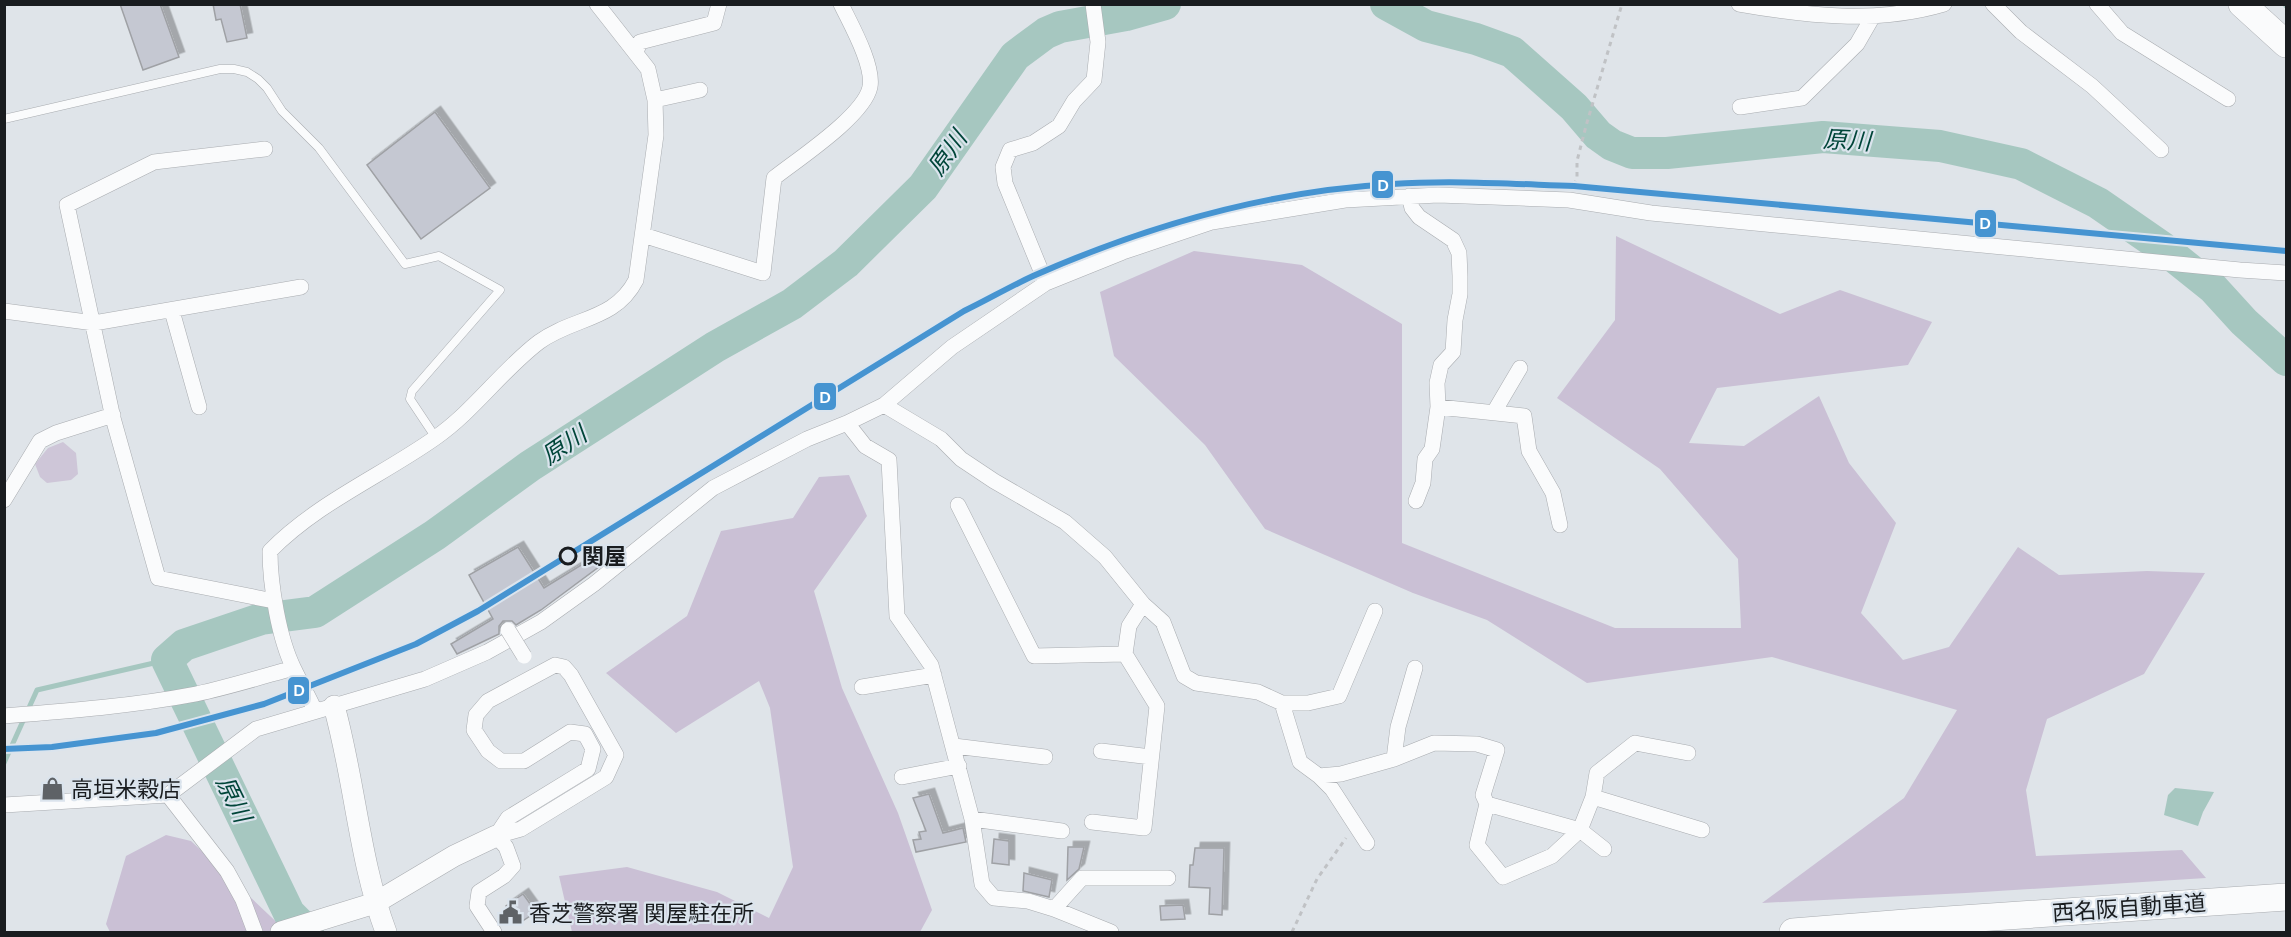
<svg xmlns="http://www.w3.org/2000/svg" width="2291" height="937" viewBox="0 0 2291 937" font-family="Cabin,'Noto Sans JP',sans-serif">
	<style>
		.green { fill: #cec6d8 }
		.forest { fill: #cac0d5 }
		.water { fill: #a6c7c0 }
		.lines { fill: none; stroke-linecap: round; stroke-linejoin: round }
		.stream { stroke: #a6c7c0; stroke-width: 5 }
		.river { stroke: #a6c7c0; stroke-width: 32 }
		.building { fill: #c5c8d2; stroke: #9fa1a5; stroke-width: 1.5; filter: url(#shadow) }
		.lane-casing { stroke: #a9acb0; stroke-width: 9 }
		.street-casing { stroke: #a9acb0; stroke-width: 16 }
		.secondary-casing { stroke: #a9acb0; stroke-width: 22 }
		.highway-casing { stroke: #a9acb0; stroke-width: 28 }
		.path { stroke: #c0c2c5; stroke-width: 3; stroke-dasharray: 4.5 4.5; stroke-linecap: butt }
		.lane { stroke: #fafbfc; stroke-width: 8 }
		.street { stroke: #fafbfc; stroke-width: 15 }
		.secondary { stroke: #fafbfc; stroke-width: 21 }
		.highway { stroke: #fafbfc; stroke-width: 27 }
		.street-bridge-casing { stroke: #a9acb0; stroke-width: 16; stroke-linecap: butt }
		.street-bridge { stroke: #fafbfc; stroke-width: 15 }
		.rail-1-casing { stroke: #dbe4ed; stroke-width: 10 }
		.rail-1 { stroke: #4694d1; stroke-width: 6 }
		.stop-dot { fill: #dbe4ed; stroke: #191c1f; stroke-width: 3 }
		.labels { text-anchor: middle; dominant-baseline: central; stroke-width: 4.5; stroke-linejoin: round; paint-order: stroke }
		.stop-label { font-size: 22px; font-weight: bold; fill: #191c1f; stroke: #dbe4ed; text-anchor: start }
		.poi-label { font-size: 22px; fill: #191c1f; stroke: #dbe4ed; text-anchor: start }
		.street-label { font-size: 22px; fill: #191c1f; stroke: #dbe4ed }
		.water-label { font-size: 24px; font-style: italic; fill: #004539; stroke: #dbe4ed }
		.line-badge { stroke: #dbe4ed; stroke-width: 2 }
		.badge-label { font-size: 16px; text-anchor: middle; font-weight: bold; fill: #fff }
	</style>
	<defs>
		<filter id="shadow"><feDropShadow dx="5.5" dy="-5.5" stdDeviation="0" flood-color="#0004"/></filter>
	</defs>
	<rect width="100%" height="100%" fill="#dfe4e9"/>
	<!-- green -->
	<path class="green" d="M63 442 76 453 78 474 71 480 47 483 40 477 35 464 48 448Z"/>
	<!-- forest -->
	<path class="forest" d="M1616 236 1780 314 1840 290 1932 322 1908 365 1717 388 1689 443 1744 446 1819 396 1849 463 1896 523 1861 613 1903 660 1949 647 2018 547 2059 575 2147 571 2205 573 2144 674 2047 719 2026 790 2036 856 2182 850 2206 878 1966 893 1762 903 1904 798 1957 710 1772 657 1587 683 1487 620 1413 593 1265 529 1205 445 1114 356 1100 292 1194 251 1302 265 1402 324V543L1615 628H1741L1738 559 1660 469 1557 398 1615 320Z
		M849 475 867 516 814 591 842 688 898 813 932 910 920 932H572L559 876 627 867 717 892 769 918 793 867 770 708 759 681 676 733 606 673 687 616 721 531 793 518 819 477Z
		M166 835 191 841 287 932H110L106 924 126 856Z"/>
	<!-- water -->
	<path class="water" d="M2175 788 2214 792 2203 812 2198 826 2164 815 2168 795Z"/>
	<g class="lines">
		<!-- stream -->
		<path class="stream" d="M2285 4 2286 6
			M4 763 37 690 167 660"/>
		<!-- river -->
		<path class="river" d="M1386 4 1426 26 1476 39 1512 52 1574 107 1598 135 1612 145 1632 153H1667L1823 137 1940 146 2021 164 2098 203 2163 248 2213 288 2244 322 2286 360
			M308 932 289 913 167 660 184 645 261 619 315 612 435 535 530 466 597 423 715 347 792 304 846 263 923 187 1015 56 1046 33 1060 27 1126 15 1165 4"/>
	</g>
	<!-- building -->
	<path class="building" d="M120 4H160L179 57 143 70Z
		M213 4H240L247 38 227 42 221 19 216 20Z
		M435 112 490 188 421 239 367 165Z
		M518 547 544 588 604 551 600 566 541 610 516 625 512 621H503L499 626V634L457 654 451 644 493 619 469 575Z
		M929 794 943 833 963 828 966 842 916 852 913 840 921 839 919 832 926 831 913 798Z
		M994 839 1009 841V865L992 863Z
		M1068 847H1084L1079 869 1067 880Z
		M1195 848H1224L1222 915 1209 914 1210 888 1189 887 1190 865H1193Z
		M1024 873 1052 880 1049 897 1023 891Z
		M523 894 536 912 518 924 506 906Z
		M1183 905 1185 919 1161 920 1160 906Z"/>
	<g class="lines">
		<defs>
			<path id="lane" d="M4 119 220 69H234L247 72 258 79 267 88 282 111 319 148 405 264 439 256 500 290 412 391 410 399 436 438"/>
			<path id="street" d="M1739 4C1807 16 1876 24 1944 4
				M1993 4 2021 32 2092 86 2161 150
				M2097 4 2122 33 2228 99
				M636 52 640 42 714 23 719 4
				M655 100 700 90
				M1740 107 1802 98 1857 44 1872 18
				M265 149 154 162 67 205 113 418 158 578 274 601
				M1409 196 1412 208 1419 217 1453 240 1459 253 1460 276V294L1455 320 1453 352 1441 365 1437 383 1438 407 1432 449 1425 459 1423 483 1416 501
				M643 235 763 273 774 178C798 159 864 116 870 87 874 65 851 25 841 4
				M1046 283 1005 183 1003 167 1010 150 1033 143 1059 126 1074 101 1094 80 1098 42 1093 4
				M4 311 94 323 301 287
				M172 311 199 407
				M884 405 941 439 961 459 994 481 1065 522 1105 557 1143 604 1163 622 1184 676 1196 683 1258 692 1282 703H1308L1339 696 1375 611
				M1438 407 1496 413 1497 407 1520 368
				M1496 413 1524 416 1529 451 1553 493 1560 525
				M847 423 865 446 889 460 897 616 931 665 972 819 982 884 994 898 1028 901 1054 909 1111 932
				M4 500 40 441 56 433 113 415
				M958 505 1034 656 1125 654
				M555 665 564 667 571 675 616 755 606 777 521 829 496 836 508 818 588 769 593 749 585 734 570 732 524 761H501L488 751 474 730 476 715 488 701Z
				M862 687 934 675
				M1282 703 1300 762 1319 776 1341 774 1394 759 1398 727 1415 668
				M315 711C309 697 301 684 294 669 279 639 270 585 270 551 317 503 381 476 435 438 474 411 502 370 539 342 573 317 615 321 636 280L656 135 655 100 648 69 597 4
				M4 716C68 711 133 706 196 694 229 687 261 677 293 668
				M954 746 1045 757
				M1101 751 1151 757
				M1394 759 1434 743 1477 744 1497 750 1483 795 1487 804 1580 830 1593 797 1702 830
				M1319 776 1332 789 1367 843
				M902 777 959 766
				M168 795 227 871 243 900 255 932
				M1593 797 1597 773 1635 743 1688 753
				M1487 804 1477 845 1503 877 1552 856 1580 830 1604 849
				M4 805 168 795 256 729 425 679 487 652 541 622 594 584 713 488 807 439 847 423 884 405 952 347 1046 283 1123 252 1212 222 1345 200 1438 195 1569 200 1651 213 2240 270 2286 273
				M972 819 1062 831
				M1092 822 1144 828 1157 706 1125 654 1129 626 1143 604
				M1054 909 1082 878H1168
				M494 932 477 906 479 892 504 876 513 866 506 847 496 836"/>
			<path id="secondary" d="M334 706C355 781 359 860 386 932
				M281 932 375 903 454 856 496 836"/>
			<path id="highway" d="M2242 4 2286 44
				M1793 932 1918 922 2286 897"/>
		</defs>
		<!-- lane casing -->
		<use href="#lane" class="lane-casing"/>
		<!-- street casing -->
		<use href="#street" class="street-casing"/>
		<!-- secondary casing -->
		<use href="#secondary" class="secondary-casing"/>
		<!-- highway casing -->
		<use href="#highway" class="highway-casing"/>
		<!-- path -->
		<path class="path" d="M1574 185 1577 178V161L1586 126 1622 4
			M1292 932 1317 879 1346 838"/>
		<!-- lane -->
		<use href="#lane" class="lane"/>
		<!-- street -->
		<use href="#street" class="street"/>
		<!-- secondary -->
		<use href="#secondary" class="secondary"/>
		<!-- highway -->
		<use href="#highway" class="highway"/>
		<defs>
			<path id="street-bridge" d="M508 630 524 656"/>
		</defs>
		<!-- street-bridge casing -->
		<use href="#street-bridge" class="street-bridge-casing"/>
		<!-- street-bridge -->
		<use href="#street-bridge" class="street-bridge"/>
		<defs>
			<path id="rail-1" d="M4 749 52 747 156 733 264 704 416 644 478 611 964 311C987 300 1009 287 1033 276 1146 226 1269 191 1392 184 1453 180 1514 184 1574 186L2286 251"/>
		</defs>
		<!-- rail-1 casing -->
		<use href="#rail-1" class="rail-1-casing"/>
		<!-- rail-1 -->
		<use href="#rail-1" class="rail-1"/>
	</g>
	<!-- icons -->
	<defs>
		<symbol id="shop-bare" viewBox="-9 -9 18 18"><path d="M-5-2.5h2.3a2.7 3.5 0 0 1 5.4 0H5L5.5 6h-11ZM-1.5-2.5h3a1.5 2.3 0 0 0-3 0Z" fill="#5e6266" stroke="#dbe4ed" stroke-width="2.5" paint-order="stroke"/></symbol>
		<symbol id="civic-bare" viewBox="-9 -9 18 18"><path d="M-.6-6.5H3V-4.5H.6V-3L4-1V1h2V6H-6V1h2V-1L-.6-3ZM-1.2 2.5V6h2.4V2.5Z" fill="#5e6266" stroke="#dbe4ed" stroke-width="2.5" paint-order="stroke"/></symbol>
	</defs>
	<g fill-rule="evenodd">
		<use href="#shop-bare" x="36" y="772" width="33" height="33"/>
		<use href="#civic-bare" x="494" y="896" width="33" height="33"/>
	</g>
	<!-- markers -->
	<circle class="stop-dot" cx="568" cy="556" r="8"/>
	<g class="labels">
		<!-- stop labels -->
		<g class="stop-label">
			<text x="582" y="556">関屋</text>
		</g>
		<!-- poi labels -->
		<g class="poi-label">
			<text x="71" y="789">高垣米穀店</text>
			<text x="529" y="913">香芝警察署 関屋駐在所</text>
		</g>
		<!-- street labels -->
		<g class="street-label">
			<text transform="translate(2129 908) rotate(-4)">西名阪自動車道</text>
		</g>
		<!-- water labels -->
		<g class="water-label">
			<text transform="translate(1847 140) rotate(3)">原川</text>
			<text transform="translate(947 153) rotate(-55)">原川</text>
			<text transform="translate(564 445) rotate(-34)">原川</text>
			<text transform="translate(234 799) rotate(64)">原川</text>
		</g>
	</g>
	<g class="line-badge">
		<rect x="1371" y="170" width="23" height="29" rx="6" fill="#4694d1"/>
		<rect x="1974" y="209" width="23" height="29" rx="6" fill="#4694d1"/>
		<rect x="813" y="382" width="24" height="29" rx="6" fill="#4694d1"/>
		<rect x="287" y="676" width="23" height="29" rx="6" fill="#4694d1"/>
	</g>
	<g class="badge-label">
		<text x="1383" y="191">D</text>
		<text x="1985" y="229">D</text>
		<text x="825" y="403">D</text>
		<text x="299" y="696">D</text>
	</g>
	<!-- border -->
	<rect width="2291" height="937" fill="none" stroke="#191c1f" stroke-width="12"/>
</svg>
